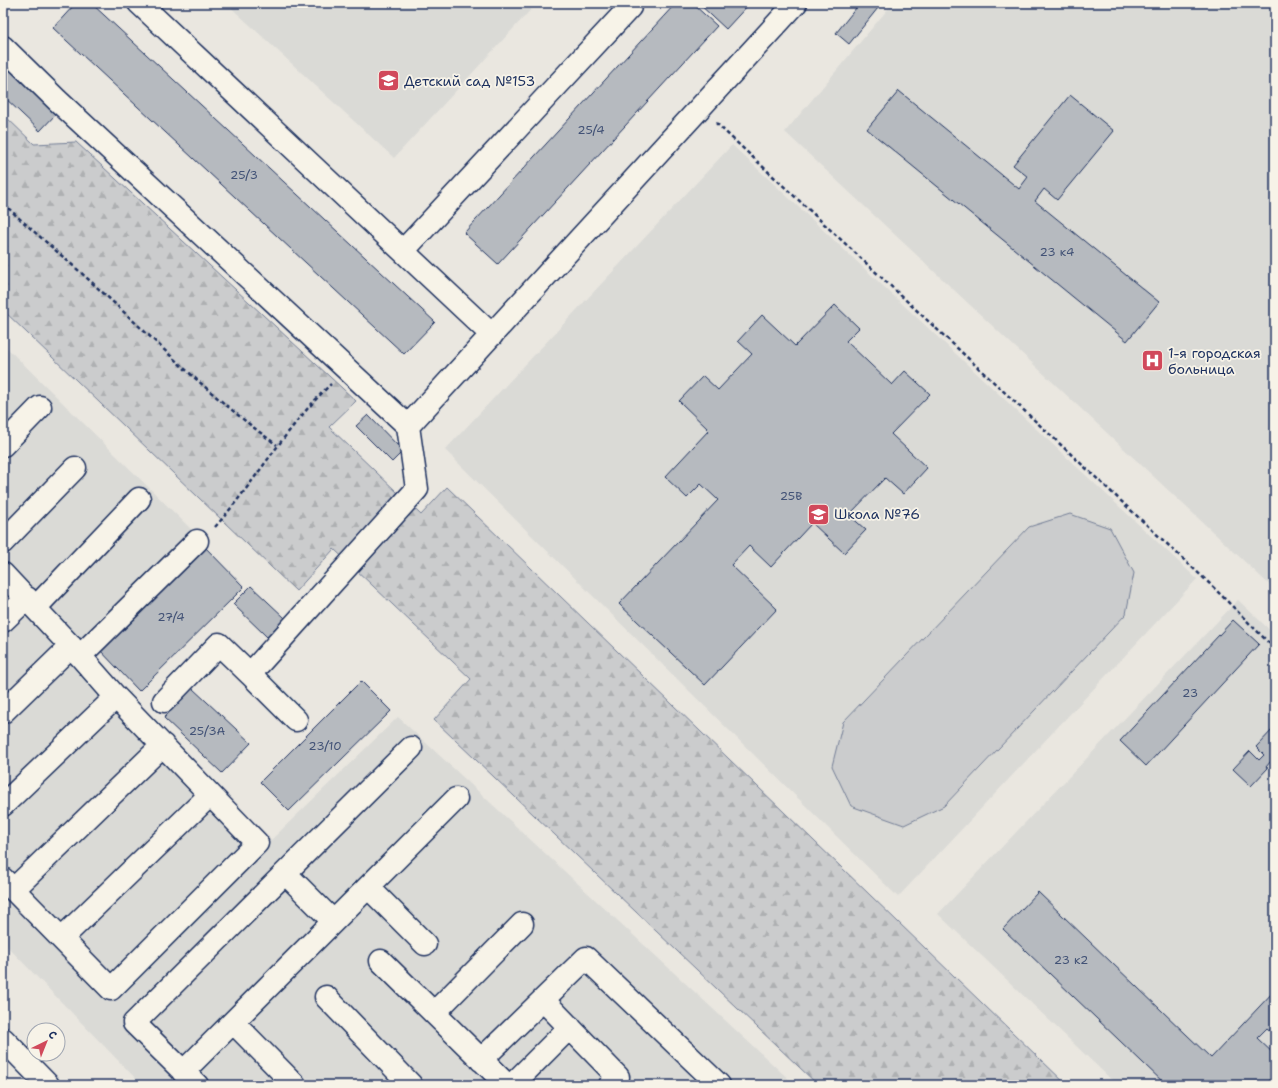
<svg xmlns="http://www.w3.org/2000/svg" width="1278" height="1088" viewBox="0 0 1278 1088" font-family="'Shantell Sans',sans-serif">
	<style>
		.built { fill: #dadad6 }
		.green { fill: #cbcccd; stroke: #737e96 }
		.forest { fill: url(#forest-firs); stroke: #737e96 }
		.building { fill: #b6babf; stroke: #1b2f5e }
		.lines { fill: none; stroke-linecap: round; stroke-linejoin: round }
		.minor-casing { stroke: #1b2f5e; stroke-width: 25 }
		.path { stroke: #1b2f5e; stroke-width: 2.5; stroke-dasharray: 4 3; stroke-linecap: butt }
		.minor { stroke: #f7f3e8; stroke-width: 22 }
		.labels { text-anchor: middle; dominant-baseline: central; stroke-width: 3.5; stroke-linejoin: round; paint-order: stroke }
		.number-label { font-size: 12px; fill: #425276 }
		.poi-label { font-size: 14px; fill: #1b2f5e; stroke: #f7f3e8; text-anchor: start }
	</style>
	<defs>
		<pattern id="forest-firs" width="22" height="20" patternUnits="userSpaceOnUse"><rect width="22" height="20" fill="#cbcccd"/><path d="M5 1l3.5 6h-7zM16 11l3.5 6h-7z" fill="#aeb0b2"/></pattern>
	</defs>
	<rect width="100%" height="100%" fill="#eae7e0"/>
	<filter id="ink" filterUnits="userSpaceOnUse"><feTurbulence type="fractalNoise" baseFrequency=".025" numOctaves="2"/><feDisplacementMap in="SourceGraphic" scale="8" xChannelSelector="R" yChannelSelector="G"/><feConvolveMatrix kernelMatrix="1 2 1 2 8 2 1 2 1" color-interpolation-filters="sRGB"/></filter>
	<g filter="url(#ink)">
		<!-- built -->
		<path class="built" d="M226 3H537L394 158Z
			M893 3H1275V590L785 132Z
			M732 145 1197 579 898 897 445 450Z
			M3 344 195 533 81 649 271 840 398 717 795 1085H142L3 942Z
			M1238 600 1275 635V1085H1117L938 914Z"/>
		<!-- green -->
		<path class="green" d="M1070 514 1110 528 1134 573 1126 614 944 806 904 825 851 806 832 766 843 722 1029 527Z"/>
		<!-- forest -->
		<path class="forest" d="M3 114 34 144 76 142 356 401 329 427 421 515 447 487 1067 1085H818L434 720 471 679 334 549 296 591 3 310Z"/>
		<!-- building -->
		<path class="building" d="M76 3H91L435 322 404 354 53 28Z
			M676 3H692L717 26 498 264 464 233Z
			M698 3H750L726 29Z
			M860 3H882L849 44 836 33Z
			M3 61 57 113 40 131 3 96Z
			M899 91 1019 189 1028 177 1013 165 1070 95 1114 131 1057 200 1044 189 1035 201 1159 302 1127 341 867 129Z
			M835 305 859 328 846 341 892 385 905 371 930 394 891 434 927 468 903 494 885 478 849 515 866 530 844 553 812 523 771 567 749 546 731 565 777 609 705 685 619 604 718 500 701 484 687 498 665 477 709 430 679 401 703 376 718 390 752 354 738 341 762 315 795 346Z
			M368 415 403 451 392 462 356 426Z
			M202 544 244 587 139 691 98 648Z
			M251 586 285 618 267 637 233 604Z
			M1233 620 1259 644 1146 766 1120 741Z
			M361 681 391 711 289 811 260 782Z
			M192 688 251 743 222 773 164 718Z
			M1275 727V765L1271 761 1266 767 1268 768 1251 786 1233 769 1250 751 1259 760 1264 755 1256 747Z
			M1038 892 1211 1058 1275 990V1035L1267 1028 1257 1038 1275 1055V1085H1166L1003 929Z"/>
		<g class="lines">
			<defs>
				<path id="minor" d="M139 3 492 335
					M3 47 57 100 408 426 417 489 250 674 219 644 164 701
					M403 251 630 7 626 3
					M408 426 796 3
					M3 445 40 407
					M3 542 75 468
					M3 574 80 656 116 697 257 843 111 989 3 879
					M35 608 139 499
					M3 621 27 598
					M80 656 197 541
					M250 674 296 720
					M3 712 71 646
					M3 805 116 697
					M285 873 333 921
					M368 887 425 944
					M14 889 163 745
					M62 938 210 795
					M381 961 507 1085
					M326 997 411 1085
					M544 1001 618 1077 610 1085
					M434 1013 522 924
					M233 1022 295 1085
					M3 1039 48 1085
					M481 1060 586 958 719 1085
					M183 1072 456 799
					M197 1085 134 1023 411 748
					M512 1085 570 1027"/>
			</defs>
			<!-- minor casing -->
			<use href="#minor" class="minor-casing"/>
			<!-- path -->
			<path class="path" d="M716 123 1210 584 1275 649
				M3 203C34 233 68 260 100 290 158 343 213 399 277 445
				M215 527C256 481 286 427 331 384"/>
			<!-- minor -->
			<use href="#minor" class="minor"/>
		</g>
	</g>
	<!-- icons -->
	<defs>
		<symbol id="school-square" viewBox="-11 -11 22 22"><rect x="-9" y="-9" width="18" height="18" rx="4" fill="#d1495b" stroke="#f7f3e8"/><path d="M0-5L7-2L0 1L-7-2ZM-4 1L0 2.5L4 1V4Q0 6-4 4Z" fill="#fff"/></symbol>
		<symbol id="hospital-square" viewBox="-11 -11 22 22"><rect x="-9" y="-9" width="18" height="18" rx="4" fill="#d1495b" stroke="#f7f3e8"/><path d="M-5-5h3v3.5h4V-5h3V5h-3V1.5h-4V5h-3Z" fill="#fff"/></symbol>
	</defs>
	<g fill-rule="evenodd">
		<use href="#school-square" x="376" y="68" width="25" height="25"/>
		<use href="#hospital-square" x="1140" y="348" width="25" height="25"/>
		<use href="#school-square" x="806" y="502" width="25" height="25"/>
	</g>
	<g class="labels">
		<!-- number labels -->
		<g class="number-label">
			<text x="591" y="130">25/4</text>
			<text x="244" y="175">25/3</text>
			<text x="1057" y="252">23 к4</text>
			<text x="791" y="496">25В</text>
			<text x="171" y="617">27/4</text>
			<text x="1190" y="693">23</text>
			<text x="207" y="731">25/3А</text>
			<text x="325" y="746">23/10</text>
			<text x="1071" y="960">23 к2</text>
		</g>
		<!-- poi labels -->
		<g class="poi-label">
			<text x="404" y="81">Детский сад №153</text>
			<text x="1168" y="353">1-я городская<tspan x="1168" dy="16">больница</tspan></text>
			<text x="834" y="514">Школа №76</text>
		</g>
	</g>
	<!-- margin -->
	<rect width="1278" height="1088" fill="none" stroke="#f7f3e8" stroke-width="16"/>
	<rect x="8" y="8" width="1262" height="1072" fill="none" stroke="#1b2f5e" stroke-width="1.5" filter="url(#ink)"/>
	<!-- north arrow -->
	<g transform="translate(46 1042) rotate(43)"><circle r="19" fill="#f7f3e8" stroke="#9fa5b1"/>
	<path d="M0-3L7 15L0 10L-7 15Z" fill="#d1495b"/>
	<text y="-6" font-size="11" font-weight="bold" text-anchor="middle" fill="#1b2f5e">С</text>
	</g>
</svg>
